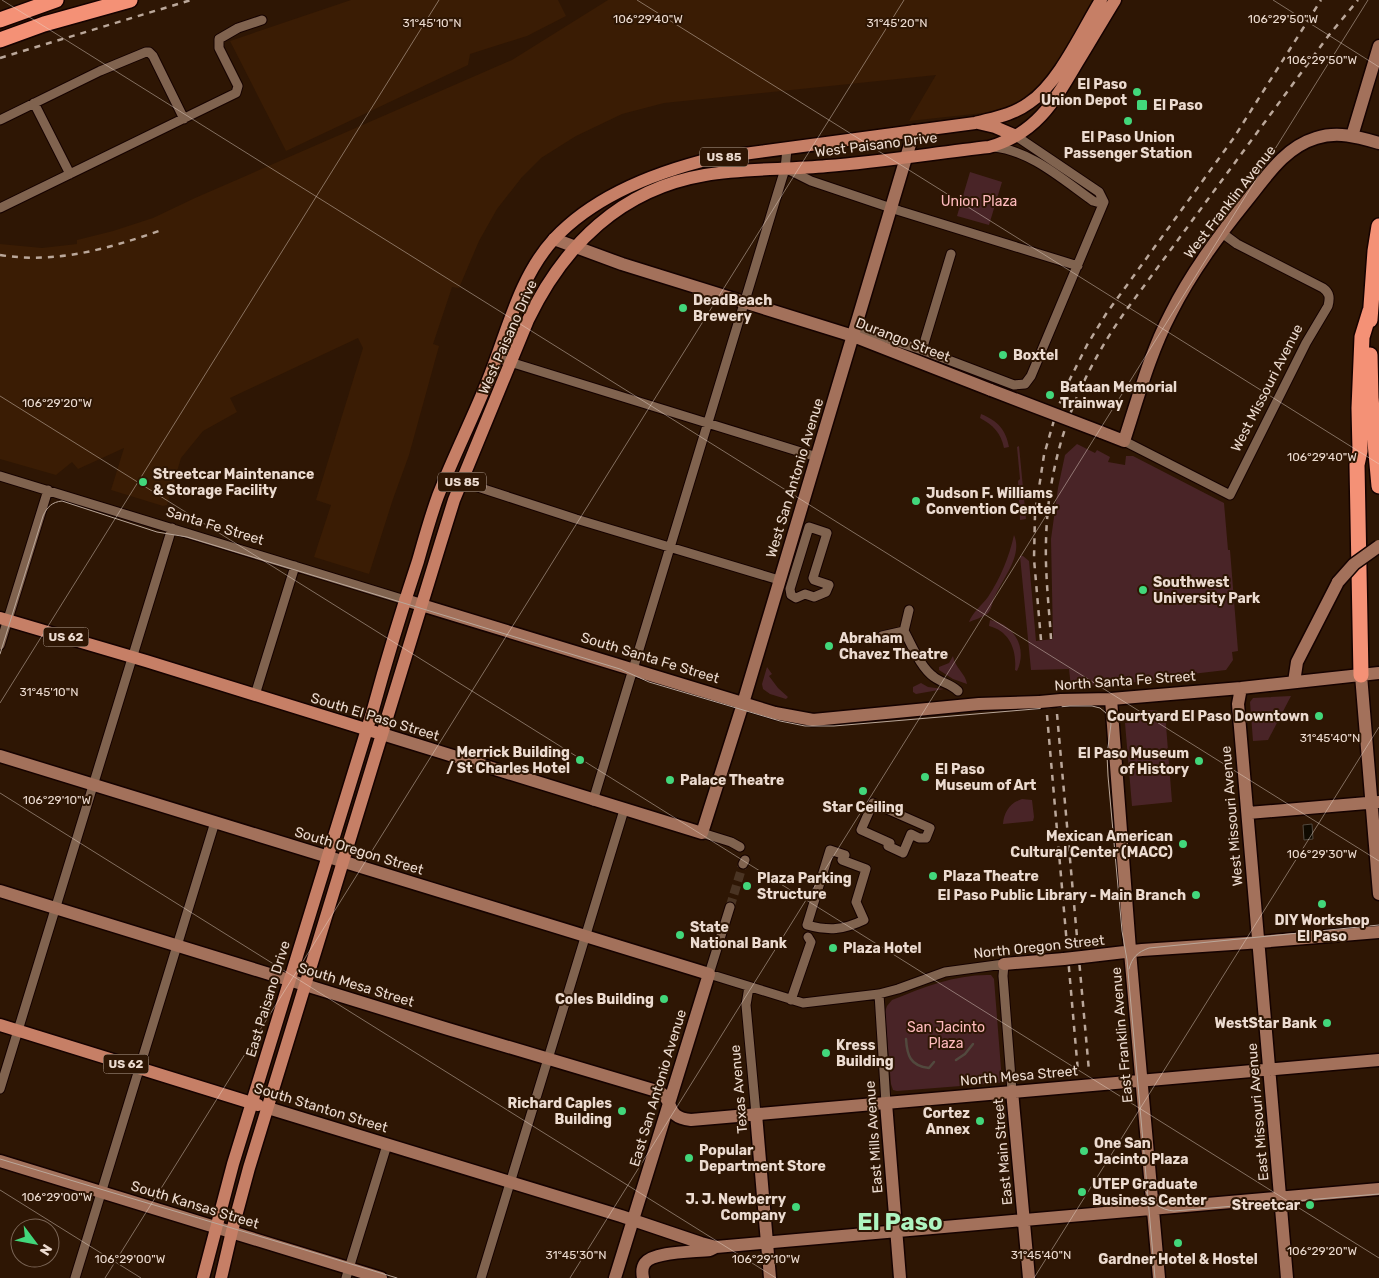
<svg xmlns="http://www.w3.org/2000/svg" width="1379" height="1278" viewBox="0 0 1379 1278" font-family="Rubik,sans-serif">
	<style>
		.built { fill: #3a1c04 }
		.green { fill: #492427 }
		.water { fill: #100a00; stroke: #52493e }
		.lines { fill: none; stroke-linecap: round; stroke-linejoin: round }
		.stream { stroke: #52493e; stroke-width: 2.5 }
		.street-tunnel { stroke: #4a3423; stroke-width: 9; stroke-dasharray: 9 4.5; stroke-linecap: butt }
		.street-casing { stroke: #150200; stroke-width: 11 }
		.secondary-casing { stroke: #150200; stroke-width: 15 }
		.primary-casing { stroke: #150200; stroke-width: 15 }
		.highway-casing { stroke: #150200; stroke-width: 18 }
		.street { stroke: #80634f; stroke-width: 9 }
		.secondary { stroke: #a3715b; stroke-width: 12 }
		.primary { stroke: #c67f66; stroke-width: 12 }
		.highway { stroke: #f49176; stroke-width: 15 }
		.tram { stroke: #baa79a; stroke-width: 1 }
		.rail { stroke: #baa79a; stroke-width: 2.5; stroke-dasharray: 6 6; stroke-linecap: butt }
		.secondary-bridge-casing { stroke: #150200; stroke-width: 15; stroke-linecap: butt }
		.secondary-bridge { stroke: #a3715b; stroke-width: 12 }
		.ticks { fill: none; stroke: #ecdbd0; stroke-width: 1; stroke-opacity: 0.45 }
		.poi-dot { fill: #42d77b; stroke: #2e1604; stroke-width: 2 }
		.labels { text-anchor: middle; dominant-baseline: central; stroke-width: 4; stroke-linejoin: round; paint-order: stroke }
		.shield { fill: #2e1604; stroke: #b3a093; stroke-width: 1 }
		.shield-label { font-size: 12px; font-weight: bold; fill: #ecdbd0 }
		.poi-label { font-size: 14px; font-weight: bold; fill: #ecdbd0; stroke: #2e1604; text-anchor: start }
		.street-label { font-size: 14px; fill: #ecdbd0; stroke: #2e1604 }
		.park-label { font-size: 14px; fill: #ffbbbd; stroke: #2e1604 }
		.town-label { font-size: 24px; font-weight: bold; fill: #aef4c0; stroke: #2e1604 }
		.ticks-label { font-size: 12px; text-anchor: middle; fill: #ecdbd0; stroke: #2e1604; stroke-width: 4; stroke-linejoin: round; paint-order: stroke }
	</style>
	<rect width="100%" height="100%" fill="#2e1604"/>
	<!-- built -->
	<path class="built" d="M351 0H558L566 16 527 36 470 54 468 65 286 151 230 41Z
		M608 0H1094L1047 78 1026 97 1006 109 983 113 909 121 936 75 664 103 622 114 576 136 541 158 522 177 497 209 479 241 459 288 452 287 433 344 439 346 409 455 393 499 369 574 314 557 331 505 316 500 363 348 358 338 230 398 237 412 203 431 181 458 167 505 163 506 111 490 124 448 78 469 72 462 56 475 0 459V244L42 248 77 244V240L113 231 153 218 195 198 512 60Z"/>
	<!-- green -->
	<path class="green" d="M970 172 1002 182 989 225 957 216Z
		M981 414C998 421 1006 430 1009 447L1004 448C1001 433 993 425 980 418Z
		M1077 444 1095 453 1097 450 1110 457 1108 462 1125 465 1126 456H1133L1224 503 1228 550H1230L1238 651 1232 652 1233 660 1226 670 1192 674V678L1071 687 1069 669 1031 670 1020 556H1023L1029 561 1036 641 1053 639 1051 539 1058 488 1065 455Z
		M1019 446 1026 519 1020 520 1018 481 1020 479 1017 447Z
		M1014 535C1023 555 1003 578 995 596 992 601 992 610 987 614 983 617 974 620 969 622 972 613 982 605 988 597 1001 577 1009 557 1014 535Z
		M990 620C1014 624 1028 648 1017 671L1015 670C1017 649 1009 631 989 626Z
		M953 656C955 668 966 674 967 684L953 679 939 670V667L949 663Z
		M767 667 772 674 769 676 778 688 788 697 786 699 770 694 763 689 762 684Z
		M921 683 928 687 944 689 916 694 913 692V687Z
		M1291 696 1268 740 1253 741 1250 702 1253 698Z
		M1152 710 1165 712 1172 802 1132 806 1125 723 1136 722V712Z
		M1022 799 1032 800 1034 817 1033 821 1003 824C1004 812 1010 803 1022 799Z
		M991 975 994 979 1002 1081 999 1083 897 1091 893 1090 891 1084 885 1012 887 1006 892 1000C924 987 957 974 991 975Z"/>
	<!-- water -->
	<path class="water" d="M1312 824 1313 839 1304 840 1303 825Z"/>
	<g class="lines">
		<!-- stream -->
		<path class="stream" d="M906 1039C907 1055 910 1066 929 1068L934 1062
			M956 1060 965 1054 973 1044"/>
		<!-- street-tunnel -->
		<path class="street-tunnel" d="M730 907 743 864"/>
		<defs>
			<path id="street" d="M34 103 70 174
				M0 120 100 71 146 52H149L153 56 184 119
				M1016 136 1099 192 1104 202
				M993 147C1030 150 1063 180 1093 201L1100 203 1104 202
				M787 169 811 181 900 211 1078 266
				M0 208 236 93 238 86 219 48V39L238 28 262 20
				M853 336 865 332 876 335 922 350 1014 385 1025 384 1031 376 1104 202
				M922 350 951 254
				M497 358 817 457
				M1124 441 1230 495 1306 343 1328 306C1330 298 1330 293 1323 288L1237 244 1222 233
				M0 476 405 600
				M447 477 576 519 779 580
				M809 527 827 533 813 578 814 580 829 585 826 592 814 597 805 594 796 598 791 595 790 589Z
				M909 610 904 631C912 645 920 667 934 677 942 683 951 684 958 691
				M882 636 904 631
				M0 645 48 490
				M255 695 295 566
				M593 801 777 195 785 169 787 149
				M873 803 930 828 926 838H919L911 834 903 853 888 846 890 843 861 830Z
				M702 833 731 842 740 847
				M830 850 845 855 842 860 866 869 856 902 864 920C843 930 829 931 807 925Z
				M743 864 745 860
				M730 907 709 974 803 1003 879 994 898 989 945 972 1004 964 1003 976 1012 1091
				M749 987 746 1005 756 1114
				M879 994 886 1103
				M791 1000 811 942 808 937
				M0 1089 172 528
				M75 1278 215 822
				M346 1278 387 1145
				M481 1278 624 810"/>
			<path id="secondary" d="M1352 136 1379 46
				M554 239 622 264 853 336 991 390
				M1101 432 1124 441C1138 398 1150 353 1171 313 1192 271 1220 234 1249 198 1268 174 1286 147 1316 138 1338 131 1358 137 1379 143
				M405 600 775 713 813 720 979 704 1040 702
				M1361 675 1379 894
				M1294 682 1297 662 1338 582
				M1241 688 1238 704 1287 1278
				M1111 699 1131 963 1159 1278
				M1061 700 1111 699 1241 688 1379 673
				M382 734 702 833 741 710 914 131
				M0 756 709 974 615 1278
				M1248 813 1379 802
				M0 891 448 1029 660 1092C676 1103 664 1117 691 1120L1379 1060
				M1082 957 1142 950 1247 943 1379 932
				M1004 964 1064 959
				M1012 1091 1029 1278
				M886 1103 900 1278
				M268 1108 621 1216 701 1243 716 1247 1379 1189
				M756 1114 770 1278
				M0 1161 381 1278
				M643 1278C642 1273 642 1267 645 1263 654 1251 695 1252 710 1250L714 1248"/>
			<path id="primary" d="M978 123 995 127 1016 136
				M0 618 146 661 375 732
				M0 1025 258 1105
				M203 1278 233 1164 372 713C386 662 401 612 418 561 424 540 430 518 438 496 454 455 474 416 490 375 508 329 520 276 554 239 595 195 656 172 714 158L975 123C993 118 1013 115 1029 103 1059 83 1082 31 1101 0
				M221 1278 232 1231 249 1168 440 545 454 500 528 320C564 245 621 189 705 175 745 168 786 170 827 166 881 162 935 153 989 147 1036 134 1054 102 1077 63 1090 42 1102 21 1115 0"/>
			<path id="highway" d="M0 20 56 0
				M0 40 44 24 130 0
				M1370 320 1375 251 1379 226
				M1370 355 1371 398 1379 486
				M1361 675 1357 465 1360 451 1359 408 1362 337 1370 311"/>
		</defs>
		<!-- street casing -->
		<use href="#street" class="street-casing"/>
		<!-- secondary casing -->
		<use href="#secondary" class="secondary-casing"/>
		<!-- primary casing -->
		<use href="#primary" class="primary-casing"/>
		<!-- highway casing -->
		<use href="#highway" class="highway-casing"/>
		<!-- street -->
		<use href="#street" class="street"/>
		<!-- secondary -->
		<use href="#secondary" class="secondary"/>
		<!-- primary -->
		<use href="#primary" class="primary"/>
		<!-- highway -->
		<use href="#highway" class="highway"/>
		<!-- tram -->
		<path class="tram" d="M0 654 43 516C47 507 52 502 62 501L157 532 187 537 620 669 649 682 780 721 805 726H834L1070 706H1092L1100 708 1106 713 1111 724 1107 755 1108 776 1122 931 1127 960 1155 1278
			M1129 969C1132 957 1138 952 1149 948L1379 925
			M0 1159C132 1199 265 1237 397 1278
			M1146 1192C1152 1203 1161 1210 1174 1211L1379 1194"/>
		<!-- rail -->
		<path class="rail" d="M0 58 191 0
			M0 255C56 264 107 249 159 231
			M1051 639C1049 607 1045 574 1046 541 1048 454 1077 379 1127 309L1329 35 1358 0
			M1041 640 1034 559 1035 514 1044 455 1057 410 1068 383 1087 345 1106 314 1233 139 1321 0
			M1057 714 1089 1071
			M1047 715 1078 1072"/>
		<defs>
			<path id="secondary-bridge" d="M991 390 1101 432
				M1338 582 1354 564 1379 546
				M1040 702 1061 700
				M1064 959 1082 957"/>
		</defs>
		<!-- secondary-bridge casing -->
		<use href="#secondary-bridge" class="secondary-bridge-casing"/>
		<!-- secondary-bridge -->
		<use href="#secondary-bridge" class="secondary-bridge"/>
	</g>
	<!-- ticks -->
	<path class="ticks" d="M2 0 1379 861M637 0 1379 464M1273 0 1379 67M0 396 1379 1258M0 703 439 0M0 793 776 1278M0 1190 141 1278M105 1278 904 0M570 1278 1368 0M1034 1278 1379 727"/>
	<!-- markers -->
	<g class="poi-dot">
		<circle cx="1137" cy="92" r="5"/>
		<rect x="1136" y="99" width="12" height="12" rx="2.5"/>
		<circle cx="1128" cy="121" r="5"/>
		<circle cx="683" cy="308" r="5"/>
		<circle cx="1003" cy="355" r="5"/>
		<circle cx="1050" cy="395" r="5"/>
		<circle cx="143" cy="482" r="5"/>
		<circle cx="916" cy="501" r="5"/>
		<circle cx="1143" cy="590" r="5"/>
		<circle cx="829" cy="646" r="5"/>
		<circle cx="1319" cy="716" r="5"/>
		<circle cx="580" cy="760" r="5"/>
		<circle cx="1199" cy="761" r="5"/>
		<circle cx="925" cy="777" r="5"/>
		<circle cx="670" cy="780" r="5"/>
		<circle cx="863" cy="791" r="5"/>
		<circle cx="1183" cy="844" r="5"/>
		<circle cx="933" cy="876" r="5"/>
		<circle cx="747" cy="886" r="5"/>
		<circle cx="1196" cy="895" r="5"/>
		<circle cx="1322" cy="904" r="5"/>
		<circle cx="680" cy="935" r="5"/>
		<circle cx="833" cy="948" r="5"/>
		<circle cx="664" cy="999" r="5"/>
		<circle cx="1327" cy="1023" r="5"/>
		<circle cx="826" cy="1053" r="5"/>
		<circle cx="622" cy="1111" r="5"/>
		<circle cx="980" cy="1121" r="5"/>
		<circle cx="1084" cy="1151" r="5"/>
		<circle cx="689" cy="1158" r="5"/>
		<circle cx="1082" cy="1192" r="5"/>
		<circle cx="1310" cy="1205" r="5"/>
		<circle cx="796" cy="1207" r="5"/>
		<circle cx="1178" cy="1243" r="5"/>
	</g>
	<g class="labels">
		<!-- shield labels -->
		<g class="shield">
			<rect x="700" y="147.5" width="48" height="19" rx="4"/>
			<rect x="438" y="472.5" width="48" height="19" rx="4"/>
			<rect x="43.5" y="627.5" width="45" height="19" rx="4"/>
			<rect x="103.5" y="1054.5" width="45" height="19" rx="4"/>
		</g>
		<g class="shield-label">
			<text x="724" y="157">US 85</text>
			<text x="462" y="482">US 85</text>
			<text x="66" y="637">US 62</text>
			<text x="126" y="1064">US 62</text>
		</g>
		<!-- poi labels -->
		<g class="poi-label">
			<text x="1127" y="84" text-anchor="end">El Paso<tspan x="1127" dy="16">Union Depot</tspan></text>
			<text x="1153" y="105">El Paso</text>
			<text x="1128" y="137" text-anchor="middle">El Paso Union<tspan x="1128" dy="16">Passenger Station</tspan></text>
			<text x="693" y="300">DeadBeach<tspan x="693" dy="16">Brewery</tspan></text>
			<text x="1013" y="355">Boxtel</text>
			<text x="1060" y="387">Bataan Memorial<tspan x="1060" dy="16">Trainway</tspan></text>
			<text x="153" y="474">Streetcar Maintenance<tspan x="153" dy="16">&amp; Storage Facility</tspan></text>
			<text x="926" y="493">Judson F. Williams<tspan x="926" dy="16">Convention Center</tspan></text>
			<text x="1153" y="582">Southwest<tspan x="1153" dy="16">University Park</tspan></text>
			<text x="839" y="638">Abraham<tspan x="839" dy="16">Chavez Theatre</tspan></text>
			<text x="1309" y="716" text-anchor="end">Courtyard El Paso Downtown</text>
			<text x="570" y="752" text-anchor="end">Merrick Building<tspan x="570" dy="16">/ St Charles Hotel</tspan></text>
			<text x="1189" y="753" text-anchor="end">El Paso Museum<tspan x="1189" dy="16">of History</tspan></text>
			<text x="935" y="769">El Paso<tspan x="935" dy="16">Museum of Art</tspan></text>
			<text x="680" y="780">Palace Theatre</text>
			<text x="863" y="807" text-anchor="middle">Star Ceiling</text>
			<text x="1173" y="836" text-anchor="end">Mexican American<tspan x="1173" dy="16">Cultural Center (MACC)</tspan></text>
			<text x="943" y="876">Plaza Theatre</text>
			<text x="757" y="878">Plaza Parking<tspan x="757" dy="16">Structure</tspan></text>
			<text x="1186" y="895" text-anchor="end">El Paso Public Library - Main Branch</text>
			<text x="1322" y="920" text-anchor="middle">DIY Workshop<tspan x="1322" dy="16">El Paso</tspan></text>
			<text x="690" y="927">State<tspan x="690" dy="16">National Bank</tspan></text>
			<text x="843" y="948">Plaza Hotel</text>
			<text x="654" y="999" text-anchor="end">Coles Building</text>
			<text x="1317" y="1023" text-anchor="end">WestStar Bank</text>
			<text x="836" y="1045">Kress<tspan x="836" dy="16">Building</tspan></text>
			<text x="612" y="1103" text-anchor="end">Richard Caples<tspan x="612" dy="16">Building</tspan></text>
			<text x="970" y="1113" text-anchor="end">Cortez<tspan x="970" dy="16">Annex</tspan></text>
			<text x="1094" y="1143">One San<tspan x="1094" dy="16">Jacinto Plaza</tspan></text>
			<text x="699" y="1150">Popular<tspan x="699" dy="16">Department Store</tspan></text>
			<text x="1092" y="1184">UTEP Graduate<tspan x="1092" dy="16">Business Center</tspan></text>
			<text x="786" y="1199" text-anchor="end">J. J. Newberry<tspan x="786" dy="16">Company</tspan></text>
			<text x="1300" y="1205" text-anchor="end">Streetcar</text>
			<text x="1178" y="1259" text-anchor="middle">Gardner Hotel &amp; Hostel</text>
		</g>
		<!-- street labels -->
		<g class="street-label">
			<text transform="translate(876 145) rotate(-7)">West Paisano Drive</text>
			<text transform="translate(1230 202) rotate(-52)">West Franklin Avenue</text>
			<text transform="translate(508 337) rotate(-66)">West Paisano Drive</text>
			<text transform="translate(903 340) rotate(21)">Durango Street</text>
			<text transform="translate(1267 388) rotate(-63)">West Missouri Avenue</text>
			<text transform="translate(795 478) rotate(-73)">West San Antonio Avenue</text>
			<text transform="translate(215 526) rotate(17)">Santa Fe Street</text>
			<text transform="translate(650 658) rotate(17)">South Santa Fe Street</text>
			<text transform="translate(1125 681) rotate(-4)">North Santa Fe Street</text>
			<text transform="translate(375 717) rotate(17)">South El Paso Street</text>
			<text transform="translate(1232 816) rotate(-95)">West Missouri Avenue</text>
			<text transform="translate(359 851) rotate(17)">South Oregon Street</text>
			<text transform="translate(1039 947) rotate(-6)">North Oregon Street</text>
			<text transform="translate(356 985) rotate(17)">South Mesa Street</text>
			<text transform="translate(268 999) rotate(-73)">East Paisano Drive</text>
			<text transform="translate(1122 1035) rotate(-95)">East Franklin Avenue</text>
			<text transform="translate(1019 1076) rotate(-5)">North Mesa Street</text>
			<text transform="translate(658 1088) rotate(-73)">East San Antonio Avenue</text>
			<text transform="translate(739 1089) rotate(-95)">Texas Avenue</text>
			<text transform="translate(321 1108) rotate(17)">South Stanton Street</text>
			<text transform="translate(1258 1112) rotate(-95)">East Missouri Avenue</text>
			<text transform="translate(874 1137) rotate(-94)">East Mills Avenue</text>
			<text transform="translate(1003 1152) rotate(-95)">East Main Street</text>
			<text transform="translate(195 1205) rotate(17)">South Kansas Street</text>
		</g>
		<!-- park labels -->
		<g class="park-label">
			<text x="979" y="201">Union Plaza</text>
			<text x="946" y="1027">San Jacinto<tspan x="946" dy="16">Plaza</tspan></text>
		</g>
		<!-- town labels -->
		<g class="town-label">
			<text x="900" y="1222">El Paso</text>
		</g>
	</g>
	<g class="ticks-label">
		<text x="648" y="23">106°29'40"W</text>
		<text x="1283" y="23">106°29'50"W</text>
		<text x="432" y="27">31°45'10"N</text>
		<text x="897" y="27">31°45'20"N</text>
		<text x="1322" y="64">106°29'50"W</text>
		<text x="57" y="407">106°29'20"W</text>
		<text x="1322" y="461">106°29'40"W</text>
		<text x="49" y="696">31°45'10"N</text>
		<text x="1330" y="742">31°45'40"N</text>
		<text x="57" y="804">106°29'10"W</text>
		<text x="1322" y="858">106°29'30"W</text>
		<text x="57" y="1201">106°29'00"W</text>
		<text x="1322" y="1255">106°29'20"W</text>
		<text x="576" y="1259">31°45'30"N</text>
		<text x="1041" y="1259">31°45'40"N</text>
		<text x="130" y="1263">106°29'00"W</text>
		<text x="766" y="1263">106°29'10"W</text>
	</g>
	<!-- north arrow -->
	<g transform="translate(35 1243) rotate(122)"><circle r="24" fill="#2e1604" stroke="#7a6556"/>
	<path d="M0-4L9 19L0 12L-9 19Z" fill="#42d77b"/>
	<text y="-8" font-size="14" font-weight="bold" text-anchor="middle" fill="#ecdbd0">N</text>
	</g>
</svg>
